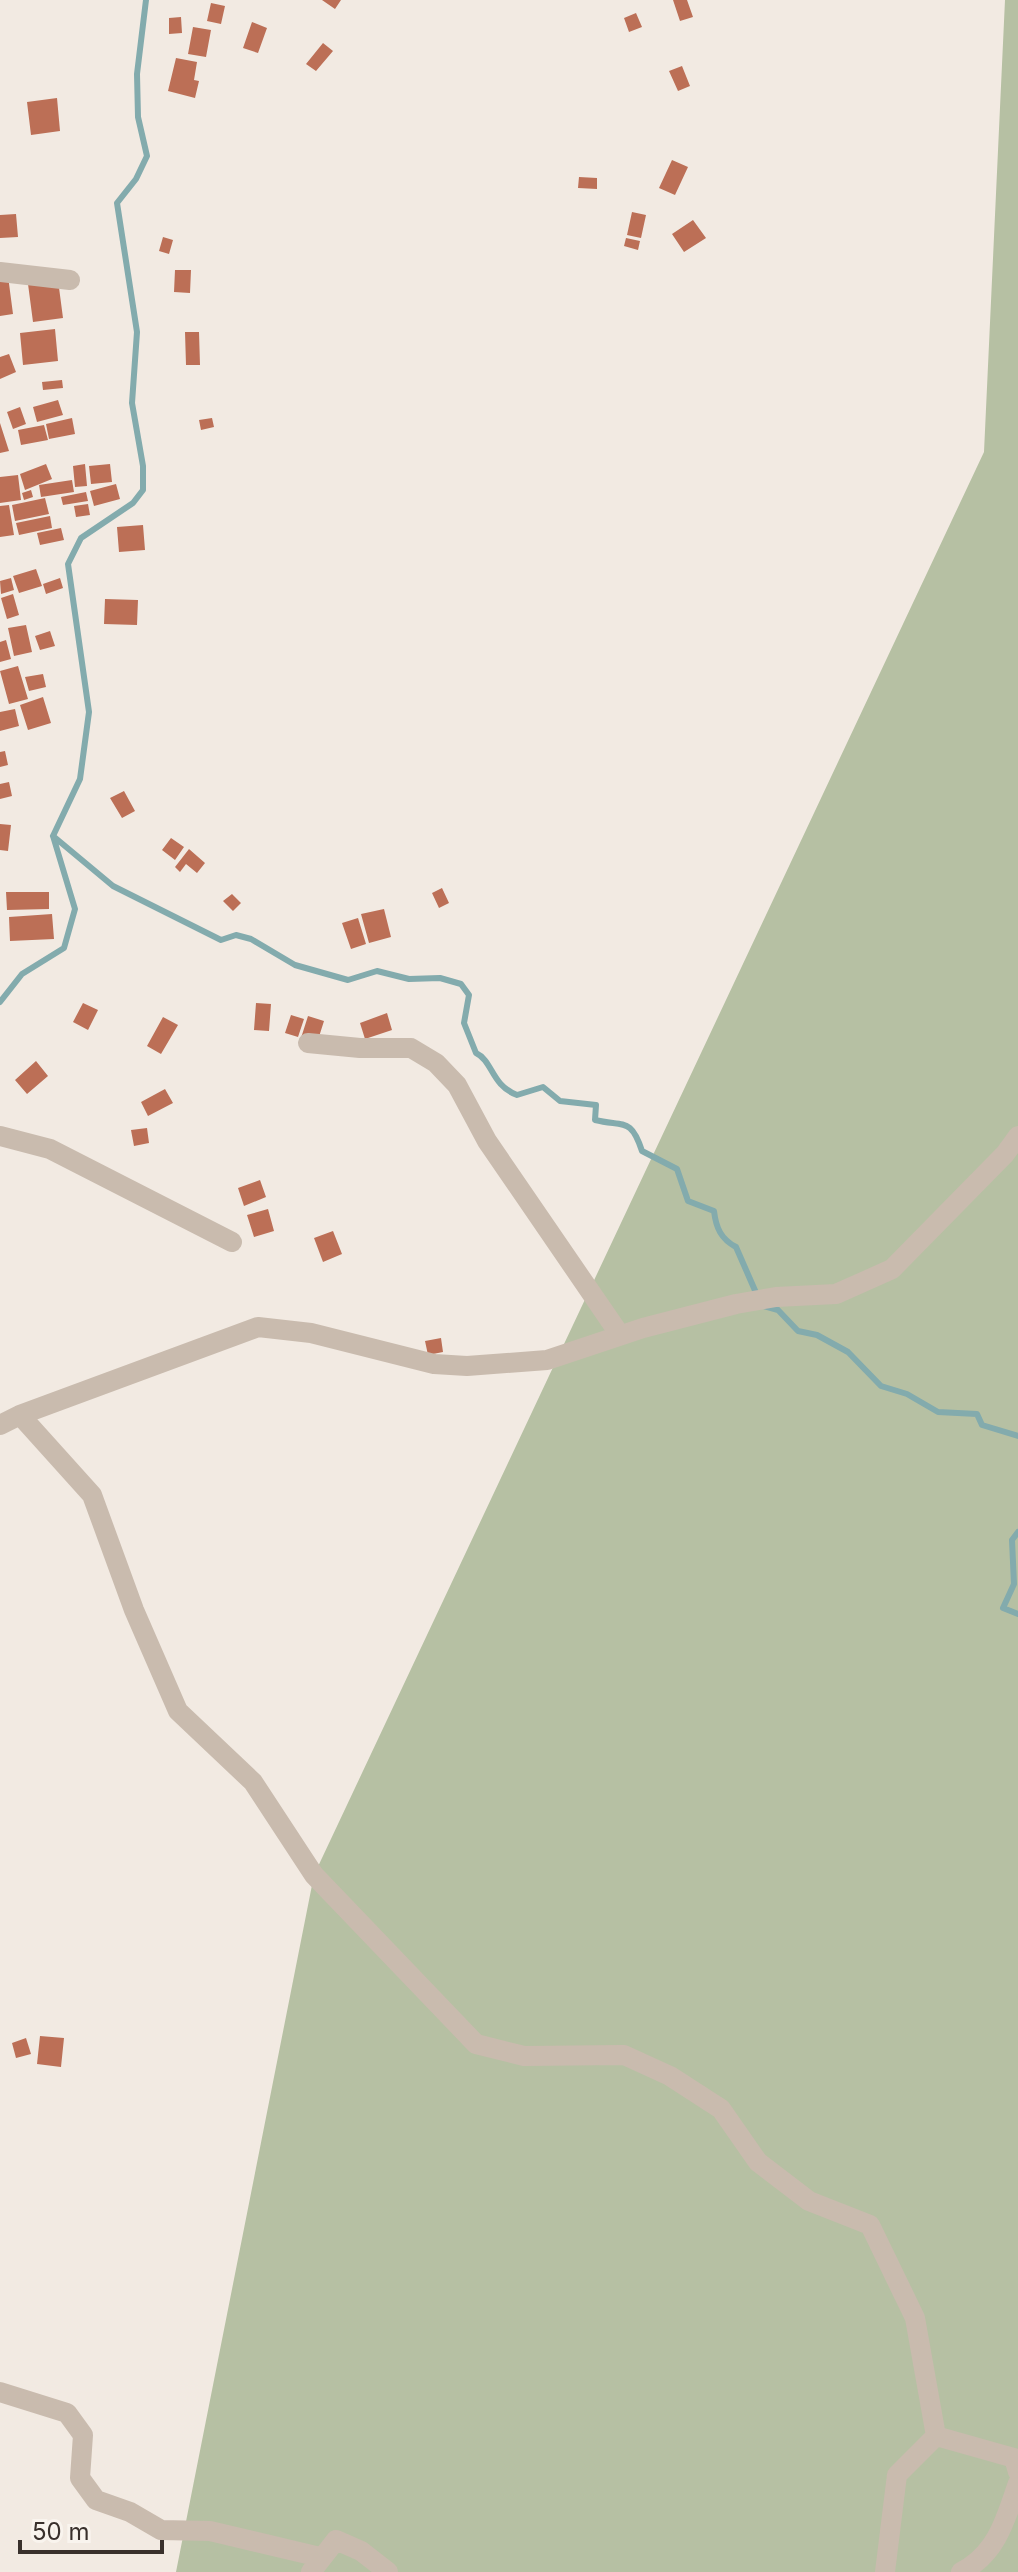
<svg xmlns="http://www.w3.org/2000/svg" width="1018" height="2572" viewBox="0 0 1018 2572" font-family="Inter,sans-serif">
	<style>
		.green { fill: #b6c0a3 }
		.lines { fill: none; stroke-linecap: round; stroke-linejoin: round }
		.stream { stroke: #83abad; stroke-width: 6 }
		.building { fill: #bc6f56 }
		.minor { stroke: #c9bbae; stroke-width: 20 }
	</style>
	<rect width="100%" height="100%" fill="#f2eae2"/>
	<!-- green -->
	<path class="green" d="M1005 0H1018V2572H176L314 1875 984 452Z"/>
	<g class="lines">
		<!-- stream -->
		<path class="stream" d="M53 836 113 886 221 940 236 935 251 939 295 965 348 980 377 971 409 979 440 978 461 984 469 995 464 1023 476 1053C493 1061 491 1085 517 1095L543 1087 560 1101 596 1105 595 1120C624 1127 631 1117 642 1151L677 1169 688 1201 714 1211C716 1228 721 1239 736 1247L757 1295
			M0 1002 22 974 64 948 75 909 53 836 80 779 89 712 68 564 81 538 133 503 143 490V466L132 403 137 332 117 203 136 179 147 156 138 117 137 74 146 0
			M764 1306 778 1310 798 1331 817 1335 848 1352 881 1386 907 1394 938 1412 977 1414 982 1425 1018 1436
			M1018 1532 1012 1540 1014 1584 1003 1608 1018 1614"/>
	</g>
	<!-- building -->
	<path class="building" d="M322 0H341L335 9Z
		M673 0H687L693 17 680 21Z
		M211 3 225 6 221 24 207 21Z
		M636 13 642 27 629 32 624 18Z
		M181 17 182 33 169 34V18Z
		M252 22 267 28 258 53 243 48Z
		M193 27 211 30 206 57 188 54Z
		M323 43 333 51 316 71 306 64Z
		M176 58 197 62 194 80 199 81 195 98 168 91Z
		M682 66 690 86 678 91 669 71Z
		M57 98 60 131 31 135 27 102Z
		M672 160 688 167 675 195 659 188Z
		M579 177 597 178V189L578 188Z
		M632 212 646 215 641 238 627 235Z
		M16 214 18 237 0 238V215Z
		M693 220 706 238 684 252 672 234Z
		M163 237 173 240 169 254 159 251Z
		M626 238 640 241 638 250 624 246Z
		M175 270H191L190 293 174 292Z
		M8 276 13 314 0 316V277Z
		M58 280 63 318 33 322 28 284Z
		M55 329 58 361 23 365 20 333Z
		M185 332H199L200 365H186Z
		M9 354 16 372 0 379V357Z
		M62 380 63 388 43 390 42 382Z
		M58 400 63 415 37 422 33 407Z
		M20 407 26 424 13 429 7 412Z
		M72 418 75 434 49 439 46 424Z
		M212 418 214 427 201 430 199 420Z
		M0 423 9 451 0 453Z
		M44 425 48 440 21 445 18 430Z
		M46 464 52 479 25 490 20 474Z
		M85 464 87 486 75 487 73 466Z
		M110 464 112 482 91 484 89 466Z
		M18 475 21 500 0 503V477Z
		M72 480 74 492 41 497 39 485Z
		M116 484 120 499 94 506 90 491Z
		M31 490 33 497 24 500 22 493Z
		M86 492 88 501 63 505 61 497Z
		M45 498 49 514 15 521 12 505Z
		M88 504 90 515 76 517 74 506Z
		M9 505 14 535 0 537V506Z
		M50 516 52 528 19 535 16 523Z
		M143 525 145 550 119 552 117 527Z
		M61 528 64 540 40 545 37 533Z
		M36 569 42 586 19 593 13 576Z
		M11 578 14 590 1 594 0 581Z
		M60 578 63 588 46 594 43 584Z
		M13 594 19 615 7 619 1 598Z
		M105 599 138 600 137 625 104 624Z
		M26 625 32 652 14 656 8 628Z
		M50 631 55 646 40 650 35 636Z
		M6 640 11 659 0 662V642Z
		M18 666 28 699 9 704 0 671Z
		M43 674 46 687 29 691 25 677Z
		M43 697 51 723 28 730 20 705Z
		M15 709 19 726 0 731V712Z
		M5 751 8 765 0 767V752Z
		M9 782 12 796 0 799V784Z
		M124 791 135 811 122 818 110 798Z
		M0 824 11 825 8 851 0 850Z
		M171 838 184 847 175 860 162 850Z
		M189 849 205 863 197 873 186 864 180 872 175 867Z
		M442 888 449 903 439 908 432 893Z
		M6 892H49V909L7 910Z
		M232 894 241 903 233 911 223 901Z
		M384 909 391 937 369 943 361 914Z
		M52 914 54 939 10 941 9 917Z
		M358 918 366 944 351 949 342 923Z
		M83 1003 98 1010 88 1030 73 1022Z
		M256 1003 271 1004 269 1031 254 1030Z
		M387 1013 392 1030 365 1039 360 1023Z
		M291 1015 304 1019 298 1037 285 1033Z
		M308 1016 324 1021 317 1043 301 1038Z
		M163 1017 178 1025 161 1054 147 1046Z
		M36 1061 48 1076 27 1094 15 1080Z
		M165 1089 173 1103 148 1116 141 1102Z
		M147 1128 149 1143 134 1146 131 1130Z
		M260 1180 266 1197 244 1206 238 1188Z
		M268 1209 274 1231 254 1237 247 1215Z
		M333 1231 342 1254 323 1262 314 1238Z
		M441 1338 443 1352 428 1355 425 1341Z
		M40 2036 64 2038 61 2067 37 2064Z
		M26 2038 31 2054 16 2058 12 2043Z"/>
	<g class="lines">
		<!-- minor -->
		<path class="minor" d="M0 272 70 280
			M308 1043 360 1048H411L436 1063 457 1085 487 1141 620 1335
			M0 1136 50 1149 232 1242
			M0 1425 20 1415
			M0 2392 67 2413 83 2435 80 2478 96 2500 130 2512 161 2530 210 2531 320 2557
			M936 2436 1014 2458 1018 2472
			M311 2572 336 2540 361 2551 388 2572
			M885 2572 897 2475 936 2436 915 2318 870 2225 809 2201 758 2162 721 2109 670 2076 624 2055 524 2056 476 2044 314 1875 253 1782 178 1711 134 1610 92 1495 20 1415 258 1327 311 1333 434 1364 467 1366 547 1360 643 1328 736 1304 776 1297 836 1294 892 1269 1005 1154 1018 1136
			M961 2572C997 2554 1006 2518 1018 2483"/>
	</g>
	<!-- scale -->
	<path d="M20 2540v12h142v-12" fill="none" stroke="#39302c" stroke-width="4"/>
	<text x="32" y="2540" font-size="24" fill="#39302c" stroke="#f9f4ee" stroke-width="6" paint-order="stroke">50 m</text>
</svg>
